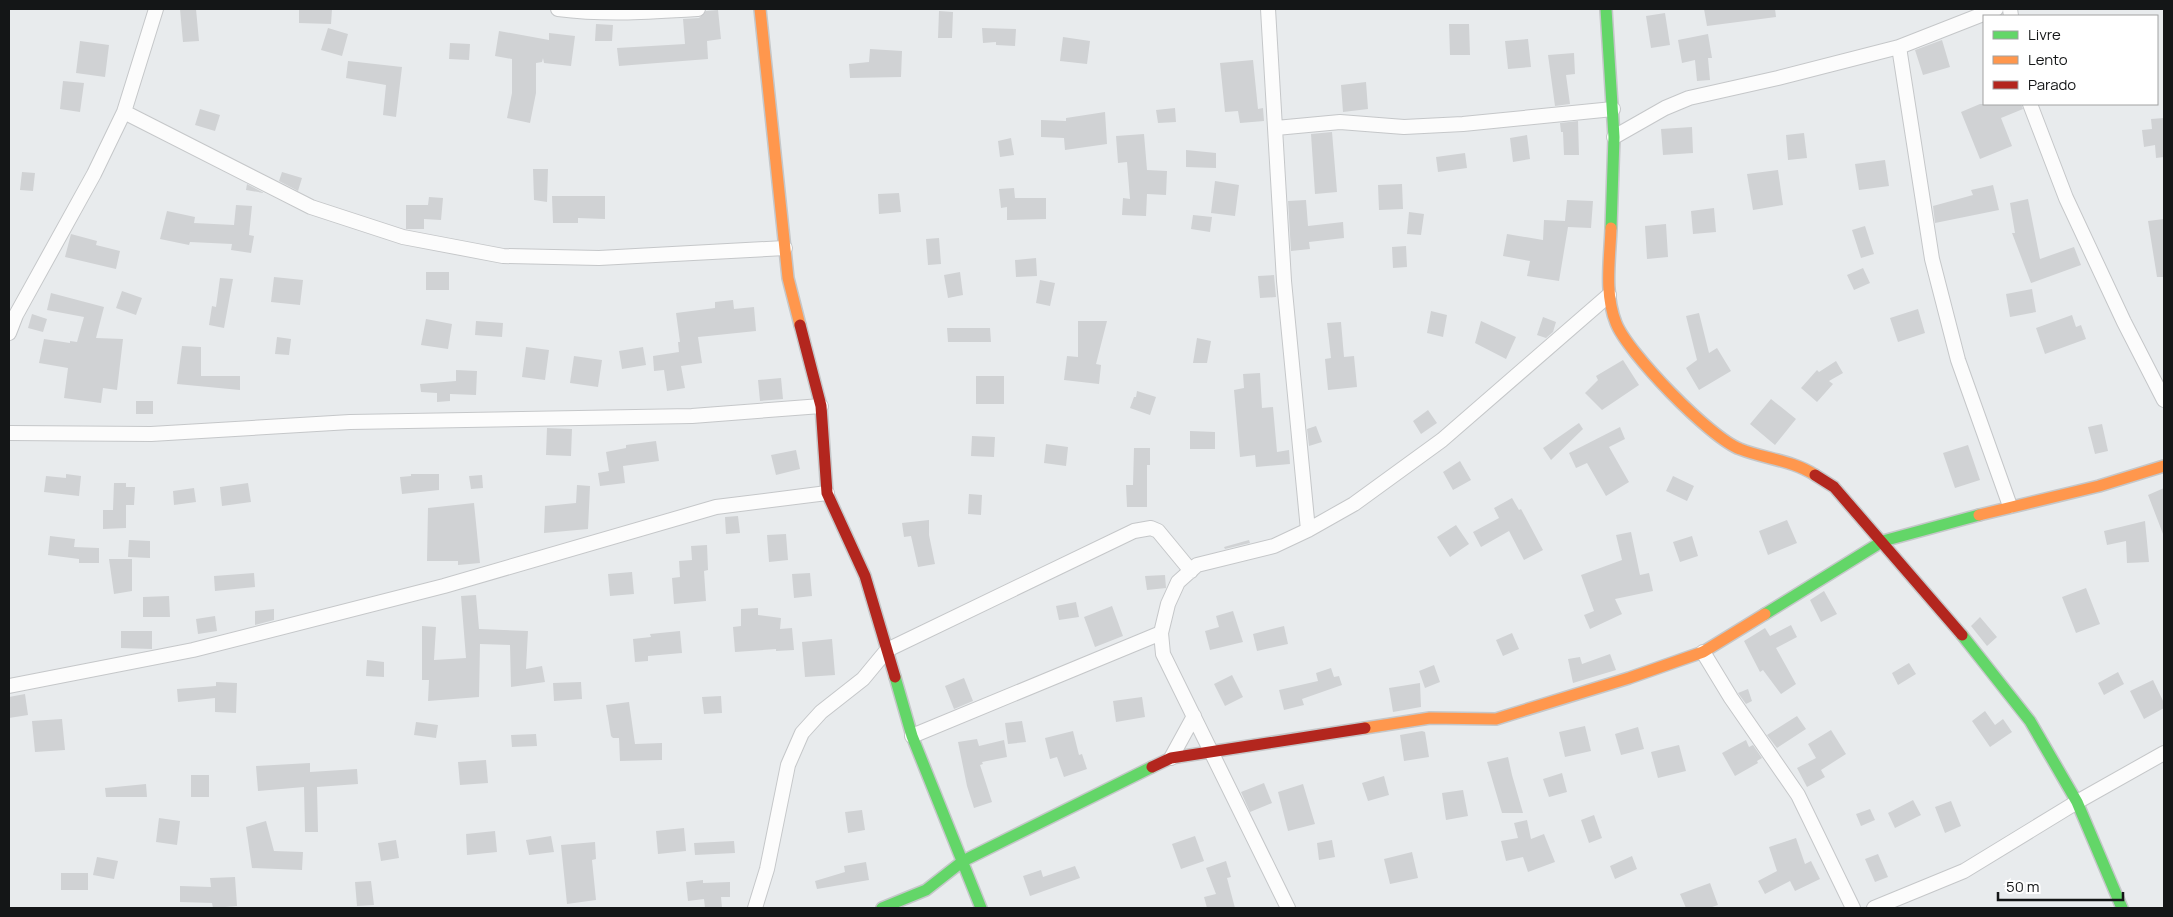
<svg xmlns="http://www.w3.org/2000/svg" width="2173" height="917" viewBox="0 0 2173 917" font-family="Manrope,sans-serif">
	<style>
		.building { fill: #d0d2d4 }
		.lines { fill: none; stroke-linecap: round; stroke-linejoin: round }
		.street-casing { stroke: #c5c7c9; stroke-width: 16 }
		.fast-casing { stroke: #c5c7c9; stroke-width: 14 }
		.slow-casing { stroke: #c5c7c9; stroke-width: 14 }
		.jam-casing { stroke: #c5c7c9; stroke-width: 14 }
		.street { stroke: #fcfcfc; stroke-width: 14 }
		.fast { stroke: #63d668; stroke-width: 11 }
		.slow { stroke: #ff974d; stroke-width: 11 }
		.jam { stroke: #b3261e; stroke-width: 11 }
	</style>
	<rect width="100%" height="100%" fill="#e8ebed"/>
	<!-- building -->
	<path class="building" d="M180 9H196L199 41 183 42Z
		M332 9 331 24 299 23V10Z
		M1704 9H1775L1776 17 1707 26Z
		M718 10 721 39 707 41 708 59 619 66 617 48 685 44 683 19 699 18 706 11Z
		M939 11 953 12 952 38H938Z
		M1665 13 1670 45 1651 48 1646 16Z
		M596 24 613 25 612 41H595Z
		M1449 24H1469L1470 55H1450Z
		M328 28 348 34 342 56 321 50Z
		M982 28 1016 29 1015 46 996 45V42L983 43Z
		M499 31 549 40V33L575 36 571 66 544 63 543 58 542 62 536 63V93L530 123 507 118 512 93V59L495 56Z
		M1708 34 1712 58H1708L1710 80 1697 81 1695 60 1682 63 1678 40Z
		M1063 37 1090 41 1087 64 1060 61Z
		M1528 39 1531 67 1508 69 1505 41Z
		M1942 40 1950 67 1923 75 1915 50Z
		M80 41 109 45 105 77 76 73Z
		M450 43 470 44 469 60 449 59Z
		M870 49 902 51 901 77 850 78 849 64 869 62Z
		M1574 53 1575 74 1566 75 1570 104 1555 106 1548 55Z
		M1253 60 1258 109 1263 108 1264 121 1240 123 1238 111 1225 112 1220 63Z
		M348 61 402 67 396 117 383 115 386 85 346 78Z
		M63 81 84 83 80 112 60 109Z
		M1366 82 1368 109 1343 112 1341 85Z
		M1980 104H2021L2023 109 2001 118 2012 146 1980 159 1961 112Z
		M1175 108 1176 122 1158 123 1156 110Z
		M200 109 220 115 215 131 195 125Z
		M1105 112 1107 144 1065 150 1064 138 1041 137V120L1066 121V118Z
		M2164 118V157L2156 158 2155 145 2144 147 2142 130 2152 129 2151 119Z
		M1578 121 1579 155H1564L1563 132H1561L1560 123Z
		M1692 127 1693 153 1663 155 1661 129Z
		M1332 132 1337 192 1315 194 1311 134Z
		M1804 133 1807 158 1788 160 1786 135Z
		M1144 134 1147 170 1167 171 1166 195 1147 194 1146 216 1122 215 1123 198 1130 199 1127 162 1118 163 1116 136Z
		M1527 135 1530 159 1513 162 1510 138Z
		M1011 138 1014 155 1000 157 998 141Z
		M1186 150 1216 153V168L1186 167Z
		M1465 153 1467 168 1438 172 1436 157Z
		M1885 160 1889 186 1859 190 1855 164Z
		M533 169H548L547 202 534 200Z
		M1778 170 1783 205 1753 210 1747 174Z
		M22 172 35 173 33 191 20 190Z
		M282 172 302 178 298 191 279 181Z
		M1215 181 1239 185 1235 216 1211 213Z
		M247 184 264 193 246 190Z
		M1402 184 1403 209 1379 210 1378 185Z
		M1993 185 1999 210 1935 223 1933 206 1973 195 1971 190Z
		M1014 188 1015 198H1046V219L1007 220V207L1001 208 999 189Z
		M899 193 901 212 879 214 878 194Z
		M552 196H605V219L578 218V223H553Z
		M429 197 443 198 441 220 424 219V229H406V205H428Z
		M2028 199 2040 259 2074 247 2081 265 2031 283 2012 233H2015L2010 203Z
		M1306 200 1308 226 1343 222 1344 238 1309 242 1310 249 1291 251 1288 201Z
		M1567 200 1593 201 1591 228 1568 227 1559 281 1527 276 1530 261 1503 256 1507 234 1543 240 1544 220 1565 221Z
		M236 205 252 206 249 235 254 236 251 253 231 250 232 244 190 242 189 245 160 239 167 211 195 217 194 223 234 225Z
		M1714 208 1716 232 1693 234 1691 211Z
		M1409 212 1424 214 1421 235 1407 234Z
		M1193 215 1212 217 1210 232 1191 229Z
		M2164 219V277H2157L2148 221Z
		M1666 224 1668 257 1647 259 1645 226Z
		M1865 226 1874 254 1861 258 1852 230Z
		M71 234 97 241 96 245 120 251 116 269 65 257Z
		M939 238 941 264 928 265 926 239Z
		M1406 246 1407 267 1393 268 1392 247Z
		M1036 258 1037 276 1016 277 1015 260Z
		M1863 268 1870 283 1854 290 1847 275Z
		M426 272H449V290H426Z
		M960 272 963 295 948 298 944 275Z
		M1274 275 1276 297 1260 298 1258 276Z
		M274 277 303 280 300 305 271 302Z
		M220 278 233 279 224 328 209 325 212 306 216 307Z
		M1040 280 1055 283 1050 306 1036 303Z
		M2032 289 2036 312 2010 317 2006 294Z
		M122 291 142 298 136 315 116 308Z
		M51 293 104 307 96 338 123 339 117 390 103 388 101 403 64 398 68 368 39 363 44 339 70 343V341L77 342 84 317 47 310Z
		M733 300 734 309 754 307 756 331 698 337 702 363 681 366 685 388 667 391 664 370 654 371 653 356 679 352 678 342H680L676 313 715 308V302Z
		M1918 309 1925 333 1898 342 1890 318Z
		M1431 311 1447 315 1443 337 1427 333Z
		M1699 313 1709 353 1717 348 1731 371 1699 390 1686 368 1697 360 1686 316Z
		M32 314 47 319 43 332 28 328Z
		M2072 315 2076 327 2081 325 2086 339 2045 354 2036 328Z
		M1543 317 1556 322 1553 332 1546 338 1537 335Z
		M426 319 452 324 448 349 421 345Z
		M476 321 503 323 502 337 475 335Z
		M1078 321H1107L1096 364 1101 365 1099 384 1064 380 1067 356 1078 357Z
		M1481 321 1516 337 1506 359 1475 343Z
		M1341 322 1344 357 1354 356 1357 387 1328 390 1325 359 1331 358 1327 323Z
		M947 328H990L991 342H948Z
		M277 337 291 339 289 355 275 354Z
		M1197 338 1211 341 1207 363H1193Z
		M182 346 201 347V376H240V390L177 384Z
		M526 347 549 350 545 380 522 377Z
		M643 347 646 365 622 369 619 351Z
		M574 356 602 360 598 387 570 383Z
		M1623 360 1639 385 1602 410 1585 393 1598 380 1596 376Z
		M1836 361 1843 373 1829 381 1833 384 1817 402 1801 388 1817 370 1819 372Z
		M456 370 477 371 476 395 450 394V401L437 402V393L421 392 420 384 456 381Z
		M1260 373 1262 408 1273 407 1277 452 1289 450 1290 464 1256 467 1255 455 1240 457 1234 390 1244 388 1243 374Z
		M976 376H1004V404H976Z
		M781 378 783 399 760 401 758 380Z
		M1137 391 1156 397 1150 415 1130 408 1134 397H1136Z
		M1771 399 1796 419 1775 445 1750 424Z
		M136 401H153V414H136Z
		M1428 410 1437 423 1421 434 1413 421Z
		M1579 423 1583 429 1551 460 1543 448Z
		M2102 424 2108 451 2095 454 2088 427Z
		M1316 426 1322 442 1309 446 1307 429Z
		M1620 427 1625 439 1609 447 1629 482 1606 496 1587 463 1576 468 1569 453Z
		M547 428 572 429 571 456 546 455Z
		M1190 431 1215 432V449H1190Z
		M972 436 995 437 994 457 971 456Z
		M656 441 659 461 623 466 625 483 600 486 598 473 609 471 606 452 626 448V445Z
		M1046 444 1068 447 1066 466 1044 463Z
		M1968 445 1980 480 1955 488 1943 453Z
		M1134 448H1150V465H1147V507H1127L1126 485H1133Z
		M796 450 800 469 776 475 771 455Z
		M1460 461 1471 480 1453 490 1443 472Z
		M66 474 81 476 79 496 44 492 46 476 66 478Z
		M411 474H439V490L402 494 400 477 411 476Z
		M482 475 483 488 471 489 469 476Z
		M1673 476 1694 486 1687 501 1666 491Z
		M114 483H126V487H135L134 505H126V528L103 529V510H113Z
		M248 483 251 502 222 506 220 487Z
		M577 485 590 486 588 529 544 533 545 506 576 503Z
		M194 488 196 502 174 505 173 491Z
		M2164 488V534H2163L2148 495Z
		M969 494 982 495 981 515 968 514Z
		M1512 498 1519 510 1521 509 1543 550 1524 560 1509 531 1481 547 1473 532 1499 518 1494 508Z
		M474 503 480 563 458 565V561H427L428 508Z
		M738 516 740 533 726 534 725 517Z
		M929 520V535L935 564 918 567 911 536 904 537 902 523Z
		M1787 520 1797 543 1768 555 1759 531Z
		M2145 521 2149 562 2127 563 2126 541 2107 545 2104 531Z
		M1456 525 1469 544 1450 557 1437 537Z
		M1631 532 1640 575 1649 573 1653 591 1615 599 1622 614 1590 629 1584 615 1594 611 1581 575 1622 560 1616 535Z
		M786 534 788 560 769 562 767 535Z
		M50 536 75 539 74 547 99 548V563H79V559L48 555Z
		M1692 536 1698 556 1680 562 1673 542Z
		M129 540 150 541V558L128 557Z
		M1249 540 1250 543 1225 549 1224 547Z
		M707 545 708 570 704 571 706 601 674 604 672 578 680 577 679 561 692 560 691 546Z
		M109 559H132V591L114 594Z
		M632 572 634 594 610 596 608 574Z
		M254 573 255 587 215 591 214 576Z
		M810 573 812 596 794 598 792 574Z
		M1165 575 1166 588 1147 590 1145 576Z
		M2086 588 2100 624 2076 633 2062 597Z
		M1824 591 1837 614 1821 622 1810 600Z
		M476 595 479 629 528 631 526 669 542 666 545 682 511 687 510 645 480 644 479 697 428 701 429 680H422V626L436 627 434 660 466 658 461 596Z
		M169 596 170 617H143V597Z
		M1076 602 1079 617 1059 620 1056 606Z
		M1112 606 1123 636 1095 647 1084 617Z
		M758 608V615L781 618 780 629 792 628 794 650 776 651V649L735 652 733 627 741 626V609Z
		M274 609V620L255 625V611Z
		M1233 611 1243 642 1210 650 1205 631 1219 627 1216 616Z
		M215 616 217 631 198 634 196 619Z
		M1980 617 1997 637 1987 646 1971 626Z
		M1791 625 1797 637 1776 648 1796 684 1781 694 1763 670 1760 672 1744 641 1765 628 1770 636Z
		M1284 626 1288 644 1257 651 1253 634Z
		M121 631H152V649L121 648Z
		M680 631 682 653 648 656V661L635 662 633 639 651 637 650 634Z
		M1512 633 1519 649 1503 656 1496 640Z
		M832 639 835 675 805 677 802 642Z
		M1610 654 1616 670 1573 683 1568 659 1580 657 1582 664Z
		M367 660 384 662V677L366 676Z
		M1909 663 1916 674 1898 685 1892 673Z
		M1434 665 1440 682 1425 688 1419 671Z
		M1331 668 1334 677 1339 676 1342 685 1302 699 1304 705 1284 710 1279 690 1318 681 1316 673Z
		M2118 672 2124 684 2104 695 2098 683Z
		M1232 675 1243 697 1225 706 1214 684Z
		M964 678 973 701 954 709 945 686Z
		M2153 680 2164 703V708L2144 719 2130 691Z
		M216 682 237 683 236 713 215 712V698L178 702 177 689 216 686Z
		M581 682 582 699 554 701 553 683Z
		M1420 683 1421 707 1393 712 1389 688Z
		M1748 689 1752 701 1746 704 1738 693Z
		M25 694 28 715 9 718V697Z
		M721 696 722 713 704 714 702 697Z
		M1142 697 1145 717 1116 722 1113 701Z
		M629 702 635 744 662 743V760L620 761 619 738H613L611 736 606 705Z
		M1985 711 1995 725 2003 719 2012 732 1990 747 1972 721Z
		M1797 716 1806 729 1777 748 1767 735Z
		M62 719 65 750 35 752 32 721Z
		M1022 721 1026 742 1008 744 1005 723Z
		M416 722 438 725 436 738 414 735Z
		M1585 726 1591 751 1565 757 1559 732Z
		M1638 727 1644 749 1621 755 1615 734Z
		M1831 730 1846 754 1821 770 1825 777 1807 787 1797 768 1816 758 1808 744Z
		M1073 731 1079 755 1082 754 1087 769 1064 777 1057 757 1050 759 1045 738Z
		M1422 731 1425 732 1429 757 1404 761 1400 735Z
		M536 734 537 746 512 747 511 735Z
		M977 739 979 746 1004 740 1007 757 982 762 983 764 980 765 992 802 974 808 967 786 958 742Z
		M1746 740 1749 747 1753 745 1762 758 1757 761 1758 763 1735 776 1722 753Z
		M1679 745 1686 771 1658 778 1651 752Z
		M1508 757 1512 775 1523 813H1502L1487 762Z
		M486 760 488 783 460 785 458 762Z
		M310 763V772L357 769 358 784 317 787 318 832H305L304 787 258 791 256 766Z
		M1562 773 1567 792 1549 797 1543 779Z
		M191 775H209V797H191Z
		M1384 776 1389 795 1368 801 1362 783Z
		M1264 783 1272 803 1250 812 1241 792Z
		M146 784 147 797H106L105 788Z
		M1303 784 1315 824 1288 831 1278 792Z
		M1463 790 1468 816 1446 820 1442 793Z
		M1913 800 1921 815 1895 828 1888 813Z
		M1951 801 1961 826 1945 833 1935 807Z
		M1870 809 1875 820 1861 826 1856 814Z
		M862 810 865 830 848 833 845 812Z
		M1594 815 1602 838 1589 843 1581 820Z
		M159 818 180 821 177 845 156 842Z
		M1527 820 1531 839 1544 834 1555 862 1528 872 1523 857 1506 861 1501 841 1518 838 1514 823Z
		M266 821 274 851 303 852 302 870 252 868 246 827Z
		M684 828 686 851 658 854 656 831Z
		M495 831 497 852 467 855 466 834Z
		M551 836 554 852 529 855 526 840Z
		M1195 836 1204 861 1181 869 1172 844Z
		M1796 838 1805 864 1811 861 1820 879 1795 891 1790 881 1765 894 1758 881 1777 871 1769 847Z
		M396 840 399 858 381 861 378 843Z
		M1332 840 1335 857 1319 860 1317 843Z
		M734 841 735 853 695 855 694 843Z
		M595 842 596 859 592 860 596 900 567 904 561 845Z
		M1412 852 1418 878 1390 884 1384 859Z
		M1878 854 1888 877 1875 882 1865 859Z
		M1632 856 1637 869 1615 879 1610 866Z
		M97 857 118 861 114 879 93 875Z
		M1226 861 1231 877 1227 878 1235 908H1207L1204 897 1216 894 1206 868Z
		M866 862 869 880 817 889 815 881 845 872 844 866Z
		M1075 866 1080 878 1030 896 1023 876 1041 870 1043 877Z
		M61 873H88V890H61Z
		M235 877 237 906 213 908 212 903 180 902V886L211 887 210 878Z
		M703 880V883L730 882V897H721L722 908H705L704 899 688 901 686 882Z
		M371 881 374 905 357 906 355 882Z
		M1710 883 1718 905 1709 908H1686L1680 894Z"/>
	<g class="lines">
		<defs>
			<path id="street" d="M558 9C605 15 651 12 698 9
				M1268 9 1284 281 1308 530
				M2010 9 2011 16
				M1899 47 1932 259 1958 360 2010 506
				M2030 104 2066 198 2124 322 2164 400
				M124 112 311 207 403 237 503 256 599 258 785 248
				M1276 128 1340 122 1404 127 1463 124 1613 109
				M1614 137 1665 108 1689 98 1778 78 1899 47 1996 9
				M9 333 16 315 94 174 124 112 156 9
				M9 433 151 434 350 422 692 416 821 406
				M1703 652 1731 698 1798 795 1853 908
				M9 686 193 650 444 586 716 507 827 493
				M912 736 1161 633
				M1171 758 1194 716
				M755 908 767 869 788 765 802 733 821 712 863 679 887 650 1134 531 1151 528 1158 531 1191 571
				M1288 908 1163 654 1161 633 1168 604 1178 582 1197 565 1274 546 1308 530 1354 504 1442 440 1609 295
				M1874 908 1964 871 2077 802 2164 753"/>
			<path id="fast" d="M1606 9 1614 137 1611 228
				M1765 614 1883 541 1979 515
				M1962 635 2030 721 2077 802 2122 908
				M895 677 912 736 981 908
				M882 908 926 890 963 861 1152 767"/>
			<path id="slow" d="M760 9 788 278 800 325
				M1611 228C1610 259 1604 293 1616 323 1627 352 1710 438 1740 449 1765 459 1792 460 1815 475
				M1979 515 2099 486 2164 466
				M1365 728 1430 718 1496 719 1629 678 1703 652 1765 614"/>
			<path id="jam" d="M800 325 821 406 827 493 865 576 895 677
				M1815 475 1834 487 1962 635
				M1152 767 1171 758 1365 728"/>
		</defs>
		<!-- street casing -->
		<use href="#street" class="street-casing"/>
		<!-- fast casing -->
		<use href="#fast" class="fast-casing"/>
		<!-- slow casing -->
		<use href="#slow" class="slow-casing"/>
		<!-- jam casing -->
		<use href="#jam" class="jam-casing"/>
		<!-- street -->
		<use href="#street" class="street"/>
		<!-- fast -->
		<use href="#fast" class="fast"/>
		<!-- slow -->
		<use href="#slow" class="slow"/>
		<!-- jam -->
		<use href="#jam" class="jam"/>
	</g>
	<!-- border -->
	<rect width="2173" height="917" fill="none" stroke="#141617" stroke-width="20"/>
	<!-- legend -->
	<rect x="1983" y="15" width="175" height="90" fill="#ffffff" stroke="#a1a2a2"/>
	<rect x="1993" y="31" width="25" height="8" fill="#63d668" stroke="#a1a2a2"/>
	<text x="2028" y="40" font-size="15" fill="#141617">Livre</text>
	<rect x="1993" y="56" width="25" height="8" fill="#ff974d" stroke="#a1a2a2"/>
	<text x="2028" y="65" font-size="15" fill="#141617">Lento</text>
	<rect x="1993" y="81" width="25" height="8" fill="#b3261e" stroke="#a1a2a2"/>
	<text x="2028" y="90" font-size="15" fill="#141617">Parado</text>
	<!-- scale -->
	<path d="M1998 892v8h125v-8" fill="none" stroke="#141617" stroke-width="2.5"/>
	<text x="2006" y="892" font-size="15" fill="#141617" stroke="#ffffff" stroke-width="4" paint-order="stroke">50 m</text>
</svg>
